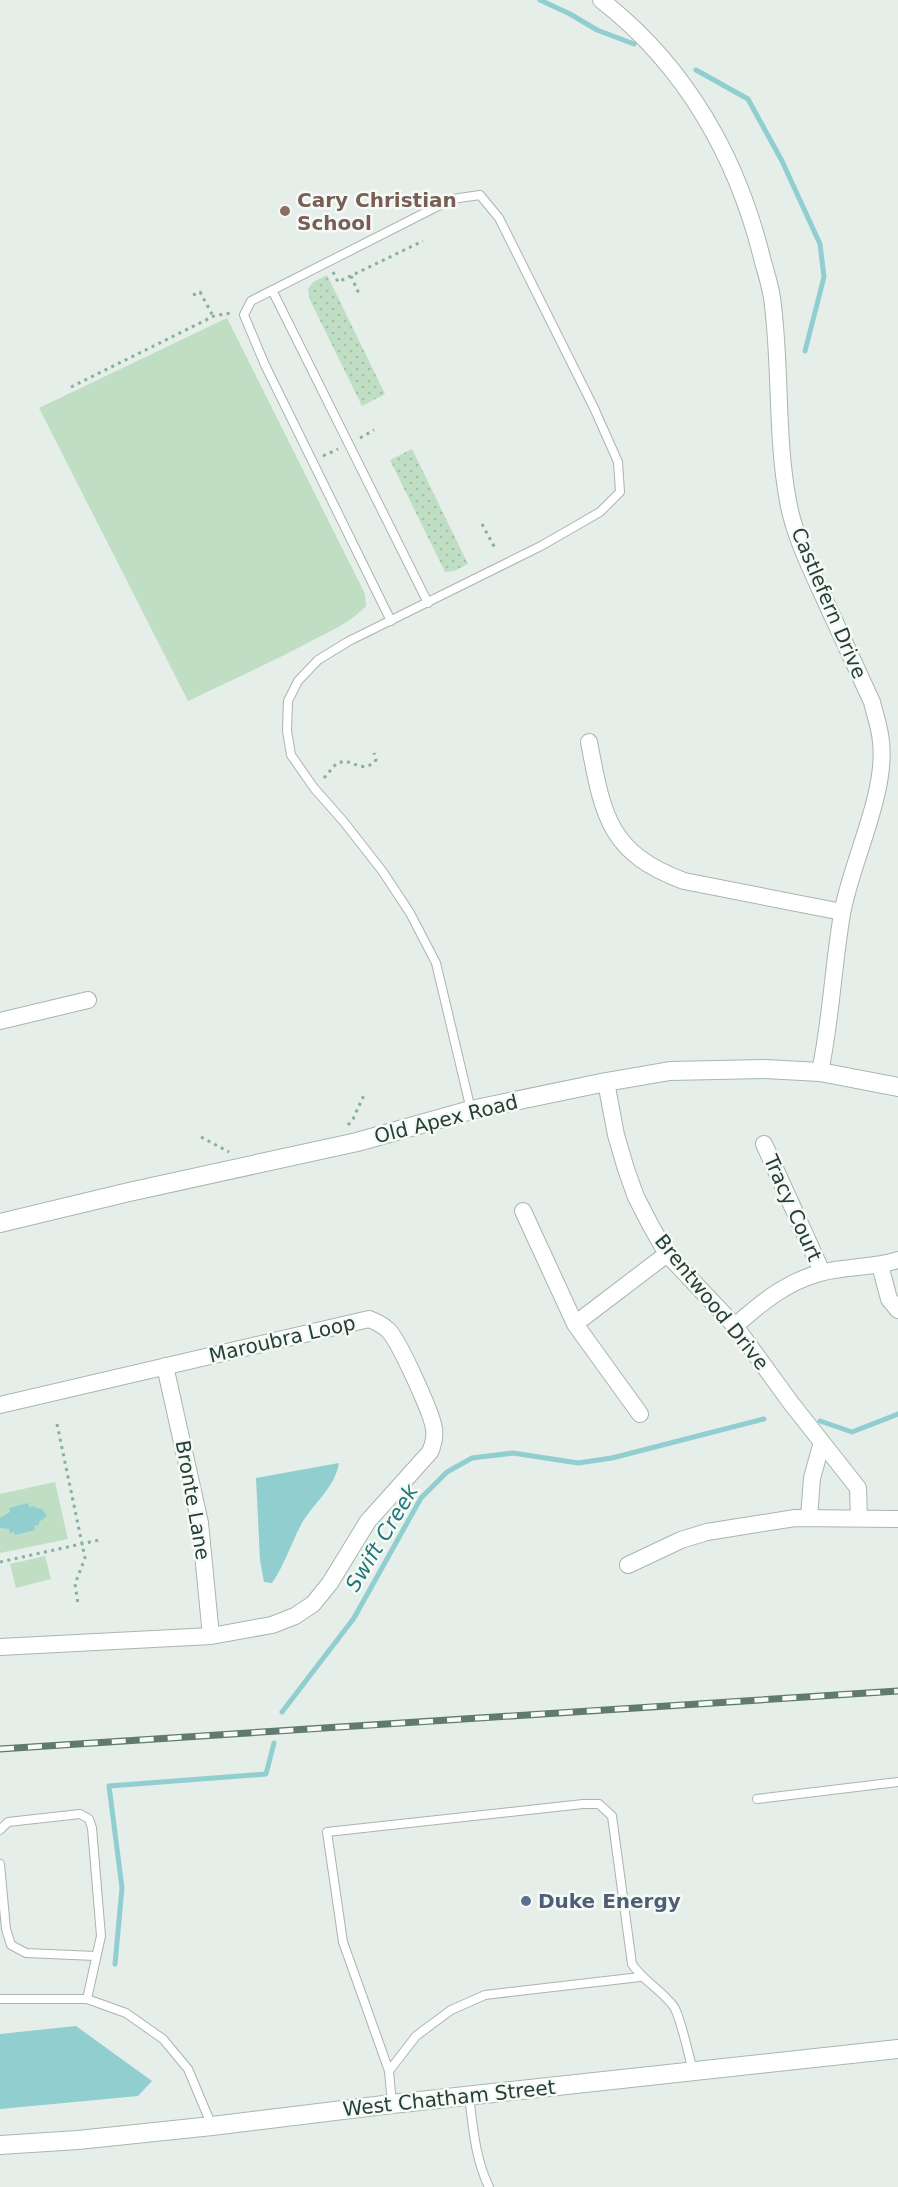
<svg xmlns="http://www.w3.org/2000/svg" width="898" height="2187" viewBox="0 0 898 2187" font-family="'DejaVu Sans',sans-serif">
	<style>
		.grass { fill: url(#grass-dots) }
		.green { fill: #bfdec4 }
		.water { fill: #90ced0 }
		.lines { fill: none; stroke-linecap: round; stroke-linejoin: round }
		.stream { stroke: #90ced0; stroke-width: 5 }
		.lane-casing { stroke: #a8b6af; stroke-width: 10 }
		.street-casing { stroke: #a8b6af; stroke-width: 18 }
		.secondary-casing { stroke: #a4b9af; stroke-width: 20 }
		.path { stroke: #87b09e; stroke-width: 3; stroke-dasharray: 3 4.5; stroke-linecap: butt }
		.lane { stroke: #fff; stroke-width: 8 }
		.street { stroke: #fff; stroke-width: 16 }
		.secondary { stroke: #fff; stroke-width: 18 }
		.rail-casing { stroke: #607a70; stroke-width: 7 }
		.rail { stroke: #f6faf7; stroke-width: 4.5; stroke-dasharray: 14; stroke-linecap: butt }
		.education-dot { fill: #8d6e63; stroke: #f6faf7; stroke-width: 2 }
		.service-dot { fill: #5c6f8a; stroke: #f6faf7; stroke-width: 2 }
		.labels { text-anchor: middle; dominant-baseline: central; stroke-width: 5; stroke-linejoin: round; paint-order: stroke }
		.education-label { font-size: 20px; font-weight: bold; fill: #785e54; stroke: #f6faf7; text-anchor: start }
		.street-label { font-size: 20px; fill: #253f35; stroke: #f6faf7 }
		.service-label { font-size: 20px; font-weight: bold; fill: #4e5e75; stroke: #f6faf7; text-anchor: start }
		.water-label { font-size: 21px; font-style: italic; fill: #217679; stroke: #f6faf7 }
	</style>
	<defs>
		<pattern id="grass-dots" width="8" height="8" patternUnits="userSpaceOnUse" patternTransform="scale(1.5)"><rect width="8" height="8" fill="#bfdec4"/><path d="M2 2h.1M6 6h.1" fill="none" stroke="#a4c0a9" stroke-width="1.8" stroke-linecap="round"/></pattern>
	</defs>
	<rect width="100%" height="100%" fill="#e5eee9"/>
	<!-- grass -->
	<path class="grass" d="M327 275 385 394 362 406 310 300 308 289 313 282Z
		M412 449 468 564 454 571 445 572 390 460Z"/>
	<!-- green -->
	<path class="green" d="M227 318 365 594 366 606C352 621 333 630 315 639 274 661 230 681 188 701L39 408Z
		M55 1482 68 1539 0 1553V1494Z
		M45 1556 51 1579 16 1588 10 1564Z"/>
	<!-- water -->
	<path class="water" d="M339 1463C335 1487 314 1503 302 1523 291 1543 285 1564 272 1583L264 1582 260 1560 256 1478Z
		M28 1503 29 1507 35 1506 36 1508 42 1509 47 1516 39 1522V1525L34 1526 35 1530 15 1535 14 1532 10 1533 9 1529 0 1528V1518L10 1512 9 1508Z
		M76 2026 152 2081 138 2096 0 2109V2034Z"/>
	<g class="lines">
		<!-- stream -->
		<path class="stream" d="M540 0 570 14 597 30 634 44
			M696 70 748 99 782 161 820 244 824 277 805 351
			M820 1421 852 1432 898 1414
			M282 1712 354 1618 421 1498 447 1472 472 1458 513 1453 578 1463 612 1458 764 1419
			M115 1964 122 1888 109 1786 266 1774 274 1743"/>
		<defs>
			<path id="lane" d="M272 290 428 603
				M391 621 265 365 244 315 251 301 452 199 480 195 499 218 594 408 618 462 620 492 600 512 541 546 349 641 318 660 298 681 288 701 287 731 291 755 314 788 344 822 383 872 410 913 436 963 471 1110
				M757 1799 898 1782
				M0 1830 8 1822 80 1814 89 1819 92 1828 101 1936 87 1999
				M0 1864 6 1929 11 1945 26 1953 95 1956
				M0 1999H87L126 2013 163 2039 188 2069 212 2126
				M389 2071 416 2036 451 2010 485 1995 640 1977
				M469 2096C473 2127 475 2158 489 2187
				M392 2104 389 2071 343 1942 327 1832 583 1804H599L612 1816 632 1964C644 1982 662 1990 674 2007 681 2018 689 2057 693 2071"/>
			<path id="street" d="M601 0C686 66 738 158 763 262 767 276 772 291 773 306 781 371 776 437 788 501 794 535 810 567 824 598 840 633 856 667 872 702 875 715 880 728 881 742 887 794 851 862 842 914 833 967 831 1020 820 1072
				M589 742C603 815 608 853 684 881L842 912
				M0 1021 88 1000
				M606 1082 616 1135 626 1169 636 1197 651 1226 667 1254 735 1326 791 1403 858 1488 859 1519
				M764 1144 822 1272
				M523 1211 575 1324 640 1414
				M880 1265 889 1299 898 1310
				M575 1324 667 1254
				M735 1326C761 1303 786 1282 820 1273 846 1266 873 1268 898 1260
				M165 1366 200 1523 211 1636
				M0 1405 369 1319C377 1322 383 1325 389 1331 400 1343 429 1408 433 1424 436 1434 434 1443 430 1452L368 1521 330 1583 313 1604 295 1616 272 1625 211 1636 0 1647
				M809 1518 812 1478 822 1442
				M628 1565 681 1540 707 1532 795 1518 898 1519"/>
			<path id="secondary" d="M0 1223 129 1192 357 1142 471 1110 606 1082 670 1071 765 1069 820 1072 898 1087
				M0 2145 78 2140 212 2126 392 2104 898 2049"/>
		</defs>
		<!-- lane casing -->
		<use href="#lane" class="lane-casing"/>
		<!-- street casing -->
		<use href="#street" class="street-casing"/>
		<!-- secondary casing -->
		<use href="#secondary" class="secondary-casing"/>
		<!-- path -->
		<path class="path" d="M333 272 338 282 423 241
			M351 276 360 296
			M193 295 200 292 213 316
			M71 387 214 316 231 313
			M360 438 374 430
			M323 456 338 449
			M482 524 496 550
			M324 778 336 764 344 761C356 763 365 773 376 760L374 753
			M348 1125 353 1119 364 1095
			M201 1137 229 1152
			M57 1424 85 1558 75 1584 78 1604
			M0 1562 99 1540"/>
		<!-- lane -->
		<use href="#lane" class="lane"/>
		<!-- street -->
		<use href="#street" class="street"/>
		<!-- secondary -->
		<use href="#secondary" class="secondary"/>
		<defs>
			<path id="rail" d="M0 1749 898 1691"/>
		</defs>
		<!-- rail casing -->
		<use href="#rail" class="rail-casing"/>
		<!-- rail -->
		<use href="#rail" class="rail"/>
	</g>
	<!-- markers -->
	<circle class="education-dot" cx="285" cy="211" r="6"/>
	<circle class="service-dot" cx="526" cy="1901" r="6"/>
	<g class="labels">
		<!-- education labels -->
		<g class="education-label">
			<text x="297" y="200">Cary Christian<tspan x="297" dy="23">School</tspan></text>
		</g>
		<!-- street labels -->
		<g class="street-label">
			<text transform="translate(829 603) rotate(67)">Castlefern Drive</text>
			<text transform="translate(446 1119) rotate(-14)">Old Apex Road</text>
			<text transform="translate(793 1208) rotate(66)">Tracy Court</text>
			<text transform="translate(712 1302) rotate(51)">Brentwood Drive</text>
			<text transform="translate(282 1339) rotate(-13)">Maroubra Loop</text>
			<text transform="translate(193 1500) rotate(80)">Bronte Lane</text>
			<text transform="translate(449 2098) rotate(-6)">West Chatham Street</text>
		</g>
		<!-- service labels -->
		<g class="service-label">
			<text x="538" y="1901">Duke Energy</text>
		</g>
		<!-- water labels -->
		<g class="water-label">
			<text transform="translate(382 1538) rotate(-59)">Swift Creek</text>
		</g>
	</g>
</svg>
